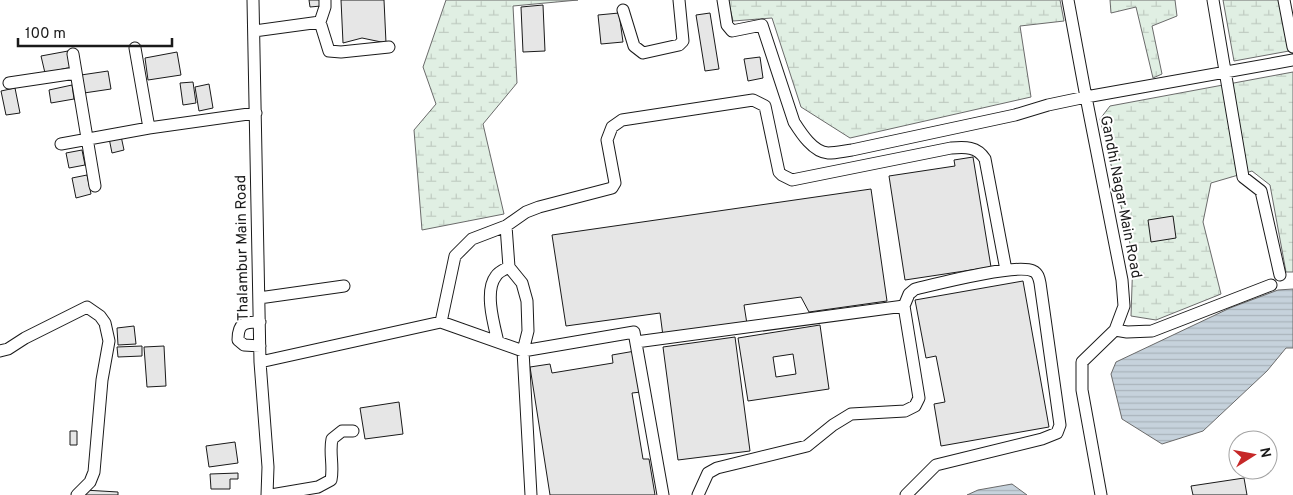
<svg xmlns="http://www.w3.org/2000/svg" width="1293" height="495" viewBox="0 0 1293 495" font-family="Overpass,sans-serif">
	<style>
		.wetland { fill: url(#wetland-marsh); stroke: #6a6a6a }
		.water { fill: url(#water-rules); stroke: #6a6a6a }
		.building { fill: #e6e6e6; stroke: #1a1a1a; fill-rule: evenodd }
		.lines { fill: none; stroke-linecap: round; stroke-linejoin: round }
		.minor-casing { stroke: #1a1a1a; stroke-width: 13 }
		.minor { stroke: #fff; stroke-width: 11 }
		.labels { text-anchor: middle; dominant-baseline: central; stroke-width: 4; stroke-linejoin: round; paint-order: stroke }
		.street-label { font-size: 15px; fill: #1a1a1a; stroke: #fff }
	</style>
	<defs>
		<pattern id="wetland-marsh" width="20" height="14" patternUnits="userSpaceOnUse" patternTransform="scale(1.25)"><rect width="20" height="14" fill="#e0efe3"/><path d="M1 5h8M5 5V1M11 12h8M15 12V8" fill="none" stroke="#c0ccc2"/></pattern>
		<pattern id="water-rules" width="6" height="5" patternUnits="userSpaceOnUse" patternTransform="scale(1.25)"><rect width="6" height="5" fill="#c6d2dc"/><path d="M0 2.5h6" fill="none" stroke="#aab4bc"/></pattern>
	</defs>
	<rect width="100%" height="100%" fill="#fff"/>
	<!-- wetland -->
	<path class="wetland" d="M446 0H578L513 6 517 83 483 124 504 214 422 230 414 130 436 104 423 67Z
		M728 0H1060L1064 21 1020 26 1031 97 850 138 801 107 772 18 733 21Z
		M1110 0H1175L1177 16 1152 26 1162 74 1153 78 1136 7 1111 13Z
		M1223 0H1280L1289 51 1234 61Z
		M1293 72V272H1286L1270 185 1252 171 1211 183 1203 222 1221 294 1156 320 1131 316 1133 256 1100 119 1110 106Z"/>
	<!-- water -->
	<path class="water" d="M1293 289V348H1286L1267 371 1203 431 1162 444 1122 419 1111 374 1116 362 1230 308 1278 290Z
		M1012 484 1027 495H967L978 490Z"/>
	<!-- building -->
	<path class="building" d="M309 0H321V6L310 7Z
		M341 0H384L386 43 362 38 343 43Z
		M543 5 545 51 523 52 521 7Z
		M619 13 623 42 601 44 598 15Z
		M710 13 719 69 705 71 696 15Z
		M68 51 72 67 45 73 41 56Z
		M177 52 181 75 148 80 145 58Z
		M760 57 763 78 748 81 744 59Z
		M108 71 111 89 84 93 81 75Z
		M193 82 196 103 183 105 180 83Z
		M209 84 213 108 199 111 195 87Z
		M72 85 74 99 51 103 49 90Z
		M15 88 20 113 6 115 1 91Z
		M121 136 124 150 112 153 109 138Z
		M82 150 85 165 69 168 66 153Z
		M973 157 991 267 905 280 889 176 955 166 954 160Z
		M87 175 91 194 76 198 72 178Z
		M871 189 887 301 809 312 801 297 744 305 747 324 663 336 660 313 566 326 552 235Z
		M1173 216 1176 238 1151 242 1148 220Z
		M1023 281 1049 427 941 446 934 404 945 402 936 356 926 358 915 300Z
		M820 325 829 389 748 401 738 338ZM793 354 796 374 776 377 773 357Z
		M134 326 136 344 118 345 117 328Z
		M735 337 750 451 678 460 663 347Z
		M142 346V356L118 357 117 347Z
		M164 346 166 386 147 387 144 347Z
		M635 351 641 392 632 393 643 459H649L655 495H550L530 367 550 364 552 373 613 363 612 355Z
		M399 402 403 434 365 439 360 408Z
		M70 431H77V445H70Z
		M235 442 238 463 209 467 206 446Z
		M238 473V479H230V489H211L210 474Z
		M1244 478 1247 495H1193L1191 486Z
		M84 490 118 492V495H84Z"/>
	<g class="lines">
		<defs>
			<path id="minor" d="M253 0 260 362 268 467 267 495
				M723 0 727 25 732 31 762 25 794 122C801 133 813 152 828 153 836 153 844 151 852 150L1015 115 1048 105 1086 97 1068 0
				M1213 0 1243 177 1261 191 1280 275
				M1284 0 1293 47
				M623 10 634 46 643 53 679 45 683 41 679 0
				M320 22 325 7V0
				M254 31 320 22 329 51 341 52 389 47
				M135 48 149 128
				M73 54 95 186
				M9 83 76 73
				M61 144 149 128 256 113
				M259 298 344 286
				M260 322C244 322 238 323 238 340L244 345 260 346
				M441 322 455 256 472 239 506 226 526 212 539 207 612 188 615 183 607 140 612 127 622 120 753 100 765 106 779 172 782 175 792 180 951 148C965 147 977 146 985 159L1006 270
				M1115 330 1127 332 1152 331 1271 285
				M498 342C494 325 484 291 496 276 498 272 505 269 509 267
				M636 342 904 306 909 294 915 289C937 284 1016 263 1033 271 1038 273 1039 278 1040 283L1060 425 1057 433 1042 439 936 465 906 495
				M0 351 8 349 25 338 87 307 100 316 105 323 109 341 102 380 94 472 90 482 77 495
				M260 362 441 322 523 351 528 331 527 301 522 283 509 267 506 226
				M271 495 318 487 331 480C334 466 329 453 332 439L342 431H353
				M531 495 523 351 634 332 663 495
				M698 495 708 473 717 468 807 446 833 425 851 414 905 411 915 406 919 398 904 306
				M1101 495 1082 390V362L1115 330 1124 306 1122 280 1086 97 1293 60"/>
		</defs>
		<!-- minor casing -->
		<use href="#minor" class="minor-casing"/>
		<!-- minor -->
		<use href="#minor" class="minor"/>
	</g>
	<g class="labels">
		<!-- street labels -->
		<g class="street-label">
			<text transform="translate(1120 197) rotate(79)">Gandhi Nagar Main Road</text>
			<text transform="translate(243 248) rotate(-91)">Thalambur Main Road</text>
		</g>
	</g>
	<!-- north arrow -->
	<g transform="translate(1253 455) rotate(79)"><circle r="24" fill="#ffffff" stroke="#a3a3a3"/>
	<path d="M0-4L9 19L0 12L-9 19Z" fill="#c62828"/>
	<text y="-8" font-size="14" font-weight="bold" text-anchor="middle" fill="#1a1a1a">N</text>
	</g>
	<!-- scale -->
	<path d="M18 38v8h154v-8" fill="none" stroke="#1a1a1a" stroke-width="2.5"/>
	<text x="25" y="38" font-size="15" fill="#1a1a1a" stroke="#ffffff" stroke-width="4" paint-order="stroke">100 m</text>
</svg>
